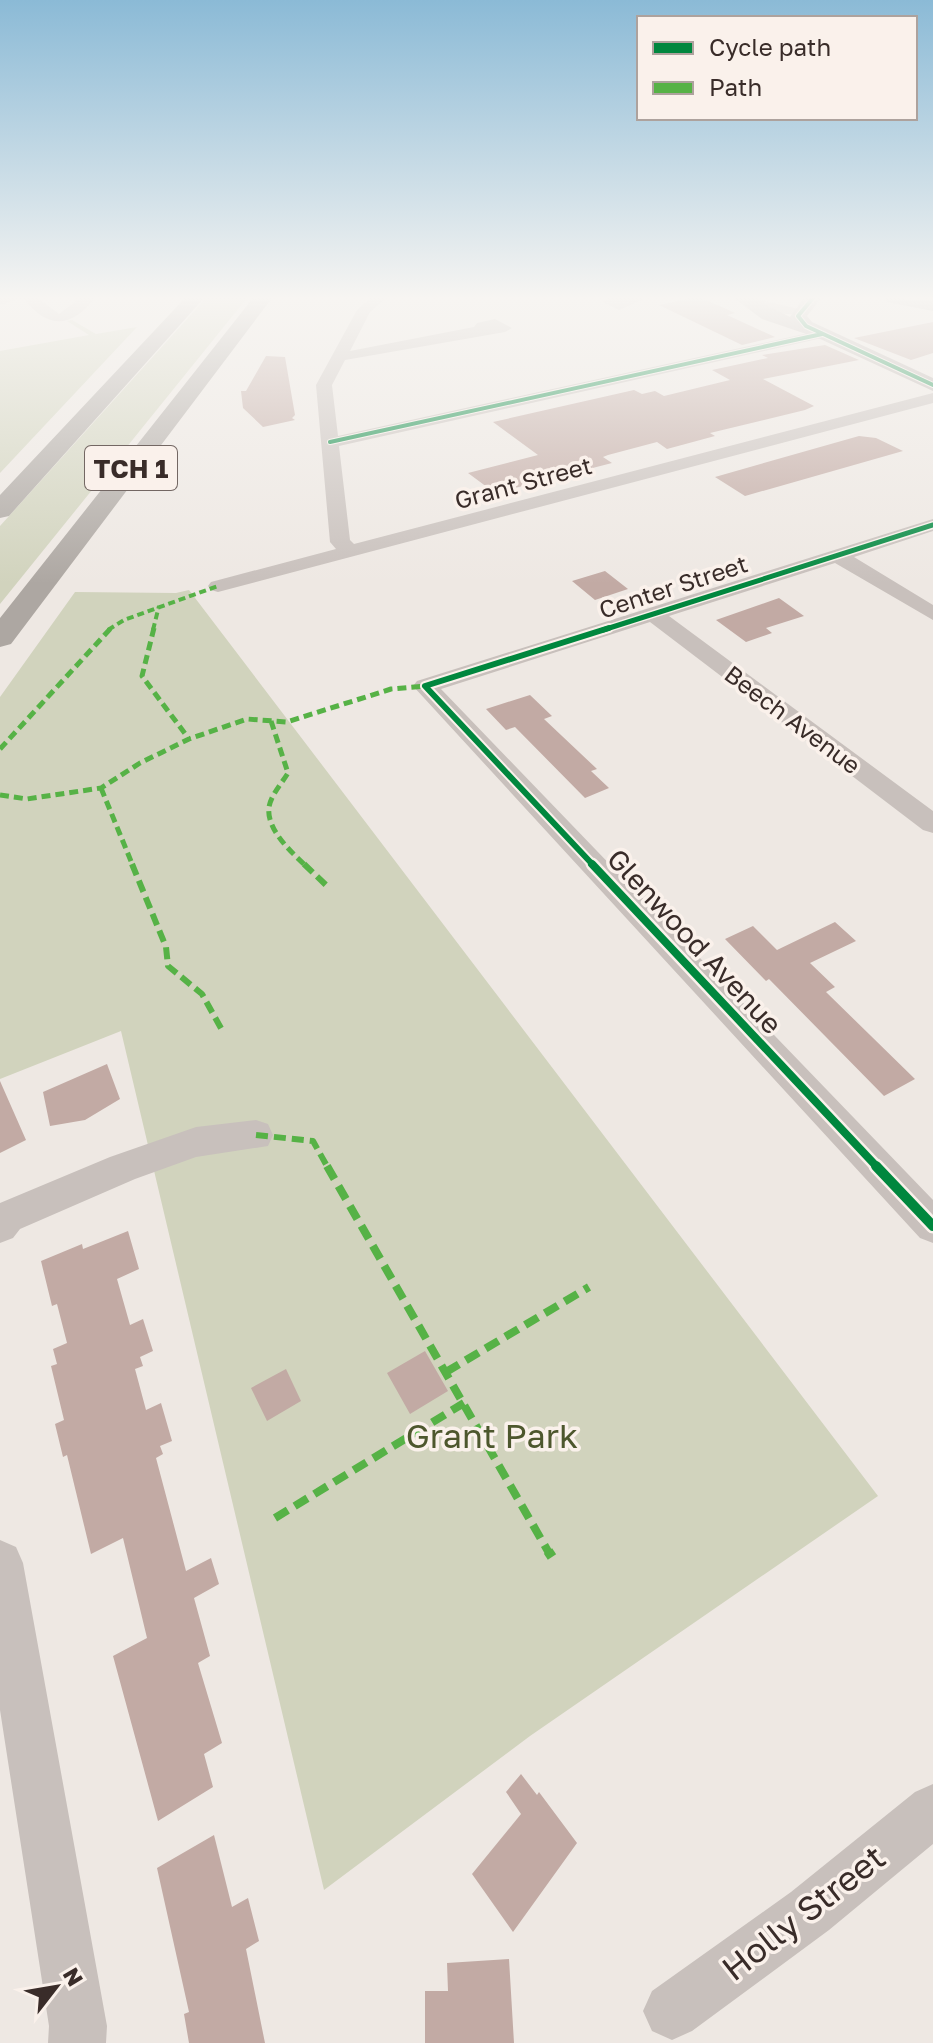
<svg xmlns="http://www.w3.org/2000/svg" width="933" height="2043" viewBox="0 0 933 2043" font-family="'Golos Text',sans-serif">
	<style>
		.green { fill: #d1d3bd }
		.building { fill: #c2aaa4 }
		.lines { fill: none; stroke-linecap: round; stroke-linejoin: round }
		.minor { fill: #c8c0bc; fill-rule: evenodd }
		.major { fill: #b7aeab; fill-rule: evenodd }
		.highway { fill: #ada7a2; fill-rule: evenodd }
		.quiet-far4 { stroke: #56b246; stroke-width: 4; stroke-dasharray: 7 4; stroke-linecap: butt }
		.quiet-far3 { stroke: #56b246; stroke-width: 5; stroke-dasharray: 9 5; stroke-linecap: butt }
		.quiet-far2 { stroke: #56b246; stroke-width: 6; stroke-dasharray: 12 6; stroke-linecap: butt }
		.quiet-far1 { stroke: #56b246; stroke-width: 8; stroke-dasharray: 15 8; stroke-linecap: butt }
		.quiet { stroke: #56b246; stroke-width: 10; stroke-dasharray: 19 10; stroke-linecap: butt }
		.cycleway-far4-casing { stroke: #faf1eb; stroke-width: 6 }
		.cycleway-far3-casing { stroke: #faf1eb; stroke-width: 8 }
		.cycleway-far2-casing { stroke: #faf1eb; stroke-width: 10 }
		.cycleway-far1-casing { stroke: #faf1eb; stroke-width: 13 }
		.cycleway-casing { stroke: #faf1eb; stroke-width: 15 }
		.cycleway-far4 { stroke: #00873e; stroke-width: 4 }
		.cycleway-far3 { stroke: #00873e; stroke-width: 5 }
		.cycleway-far2 { stroke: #00873e; stroke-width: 6 }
		.cycleway-far1 { stroke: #00873e; stroke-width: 8 }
		.cycleway { stroke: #00873e; stroke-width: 10 }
		.labels { text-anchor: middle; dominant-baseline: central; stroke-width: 7; stroke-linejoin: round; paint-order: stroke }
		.far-street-label { font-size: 24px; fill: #392c29; stroke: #faf1eb }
		.shield { fill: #faf1eb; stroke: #736763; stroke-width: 2 }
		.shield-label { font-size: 26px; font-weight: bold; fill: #392c29 }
		.street-label { font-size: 28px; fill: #392c29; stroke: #faf1eb }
		.near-park-label { font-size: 34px; fill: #4d572d; stroke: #faf1eb }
		.near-street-label { font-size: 34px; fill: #392c29; stroke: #faf1eb }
	</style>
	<rect width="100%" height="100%" fill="#eee8e3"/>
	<!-- green -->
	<path class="green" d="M206 298H247L0 604V526Z
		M72 320 96 334 137 327 0 473V351L89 335 67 321Z
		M189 590 878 1496 530 1736 324 1890 121 1031 0 1079V697L75 592 176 593Z"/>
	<!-- building -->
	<path class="building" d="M692 298H702L735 313 727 315 775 337 742 345 659 305Z
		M933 322V353L911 360 854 338Z
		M825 345 859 360 763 379 814 406 805 410 710 433 715 436 667 449 657 442 608 455 603 457 612 463 495 493 468 473 538 455 493 422 634 390 642 394 655 391 664 396 730 380 712 370 768 358 762 355Z
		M266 356 285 357 295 415 292 418 295 420 263 427 243 408 241 391H246Z
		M859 436 876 438 903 451 745 496 715 477Z
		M605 571 628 589 595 600 572 581Z
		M779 598 804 616 766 628 772 633 746 642 716 620Z
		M530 695 552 716 544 719 597 769 591 771 609 788 585 798 515 727 506 730 486 709Z
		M835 922 856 941 810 963 835 987 826 992 915 1079 884 1096 769 979 766 981 725 939 753 926 777 950Z
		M107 1064 120 1099 85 1120 50 1126 43 1092Z
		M0 1081 26 1140 0 1153Z
		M128 1231 139 1269 117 1279 130 1325 143 1319 153 1351 140 1357 143 1366 135 1369 146 1410 161 1403 172 1441 160 1446 163 1454 156 1458 186 1571 211 1558 219 1584 194 1598 210 1656 198 1663 222 1743 204 1754 213 1787 158 1821 113 1656 147 1638 123 1538 91 1554 67 1455 63 1457 55 1424 64 1420 51 1366 57 1364 53 1349 67 1343 57 1304 52 1306 41 1261 82 1244 83 1249Z
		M425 1351 448 1391 410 1414 387 1373Z
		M286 1369 301 1401 267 1421 251 1388Z
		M521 1774 537 1795 539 1792 577 1843 513 1932 472 1874 521 1814 506 1792Z
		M214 1835 232 1907 248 1898 259 1941 246 1949 265 2043H189L184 2014 189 2012 157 1868Z
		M509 1959 514 2043H425V1991H448L447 1963Z"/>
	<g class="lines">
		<!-- minor -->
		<path class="minor" d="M0 298H22L0 305Z
			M23 298H38L59 314 80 298H95C70 329 48 329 23 298Z
			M370 298H386L370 312 350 351 474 327 477 323 495 319 512 328 505 332 345 360 332 385 338 436 822 330 829 334 822 338 339 446 350 540 354 544 933 393V403L218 592 211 590 208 586 211 582 336 549 330 542 316 385 357 310Z
			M608 298H643L644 299 619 310 603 302Z
			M733 298H754L806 311C793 320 747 308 733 298Z
			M933 519V531L854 557 933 605V620L835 563 669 616 933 811V833L923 830 650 622 441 689 933 1200V1243L920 1238 413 686 417 681Z
			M256 1120 268 1124 273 1135 268 1146 196 1157 135 1179 20 1229 13 1238 0 1243V1203L110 1157 196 1127Z
			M0 1540 16 1547 23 1563 107 2026 106 2043H48L49 2026 0 1710Z
			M933 1784V1844L829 1930 692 2031 672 2040 652 2031 643 2011 652 1991 791 1892 915 1792Z"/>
		<!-- major -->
		<path class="major" d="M734 298H753L790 317 804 298H821L807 316 812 322 933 378V391L818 338 762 319Z
			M885 298 933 301V311L887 302Z"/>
		<!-- highway -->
		<path class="highway" d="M185 298H204L9 516 0 518V495Z
			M253 298H272L11 644 0 647V618Z"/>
		<!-- quiet-far4 -->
		<path class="quiet-far4" d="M108 630 124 620 218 586
			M153 630 159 606"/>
		<!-- quiet-far3 -->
		<path class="quiet-far3" d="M154 628 142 676 189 739
			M271 721 288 773C282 783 271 795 269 807 266 829 291 852 306 866
			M0 749 111 628
			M101 788 133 866
			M0 795 27 799 101 788 140 763 189 739 247 719 287 722 391 689 425 686"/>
		<!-- quiet-far2 -->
		<path class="quiet-far2" d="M132 864 166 947 168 966 202 994 222 1030
			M304 864 327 886
			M256 1135 313 1141 328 1168"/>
		<!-- quiet-far1 -->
		<path class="quiet-far1" d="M327 1166 549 1553
			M446 1372 589 1287
			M275 1518 464 1403"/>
		<!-- quiet -->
		<path class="quiet" d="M548 1551 552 1557"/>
		<defs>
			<path id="cycleway-far4" d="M813 298 798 316 806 326 933 385
				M330 442 822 334"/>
			<path id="cycleway-far3" d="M603 630 933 525"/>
			<path id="cycleway-far2" d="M594 866 425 686 609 628"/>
			<path id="cycleway-far1" d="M592 864 878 1168"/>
			<path id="cycleway" d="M876 1166 933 1226"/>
		</defs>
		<!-- cycleway-far4 casing -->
		<use href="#cycleway-far4" class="cycleway-far4-casing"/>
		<!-- cycleway-far3 casing -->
		<use href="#cycleway-far3" class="cycleway-far3-casing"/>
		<!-- cycleway-far2 casing -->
		<use href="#cycleway-far2" class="cycleway-far2-casing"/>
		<!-- cycleway-far1 casing -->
		<use href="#cycleway-far1" class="cycleway-far1-casing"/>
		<!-- cycleway casing -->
		<use href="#cycleway" class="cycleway-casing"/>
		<!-- cycleway-far4 -->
		<use href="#cycleway-far4" class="cycleway-far4"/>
		<!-- cycleway-far3 -->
		<use href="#cycleway-far3" class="cycleway-far3"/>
		<!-- cycleway-far2 -->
		<use href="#cycleway-far2" class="cycleway-far2"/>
		<!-- cycleway-far1 -->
		<use href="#cycleway-far1" class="cycleway-far1"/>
		<!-- cycleway -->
		<use href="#cycleway" class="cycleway"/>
	</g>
	<!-- sky -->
	<linearGradient id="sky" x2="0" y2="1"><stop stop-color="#8bbad6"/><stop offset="0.51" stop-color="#f7f5f2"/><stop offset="1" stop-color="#f7f5f2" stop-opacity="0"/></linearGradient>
	<rect width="933" height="584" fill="url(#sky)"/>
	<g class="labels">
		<!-- far-street labels -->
		<g class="far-street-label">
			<text transform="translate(523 482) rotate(-15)">Grant Street</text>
			<text transform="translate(673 586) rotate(-18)">Center Street</text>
			<text transform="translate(793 719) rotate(37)">Beech Avenue</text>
		</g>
		<!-- shield labels -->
		<rect class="shield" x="85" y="446" width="92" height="44" rx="6"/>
		<g class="shield-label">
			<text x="131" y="468">TCH 1</text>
		</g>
		<!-- street labels -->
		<g class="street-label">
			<text transform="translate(695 941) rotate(47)">Glenwood Avenue</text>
		</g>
		<!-- near-park labels -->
		<g class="near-park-label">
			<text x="492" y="1435">Grant Park</text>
		</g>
		<!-- near-street labels -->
		<g class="near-street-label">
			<text transform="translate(803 1912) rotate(-38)">Holly Street</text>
		</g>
	</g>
	<!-- legend -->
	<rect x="637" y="16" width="280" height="104" fill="#faf1eb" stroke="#ada29d" stroke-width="2"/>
	<rect x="653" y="42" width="40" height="12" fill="#00873e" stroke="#ada29d" stroke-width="2"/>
	<text x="709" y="56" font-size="24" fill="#392c29">Cycle path</text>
	<rect x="653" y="82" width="40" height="12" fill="#56b246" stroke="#ada29d" stroke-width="2"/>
	<text x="709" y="96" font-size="24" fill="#392c29">Path</text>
	<!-- north arrow -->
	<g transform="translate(56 1987) rotate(59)" stroke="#faf1eb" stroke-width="6" paint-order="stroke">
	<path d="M0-6L14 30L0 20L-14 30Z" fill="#392c29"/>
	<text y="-12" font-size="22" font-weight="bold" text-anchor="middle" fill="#392c29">N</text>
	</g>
</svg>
